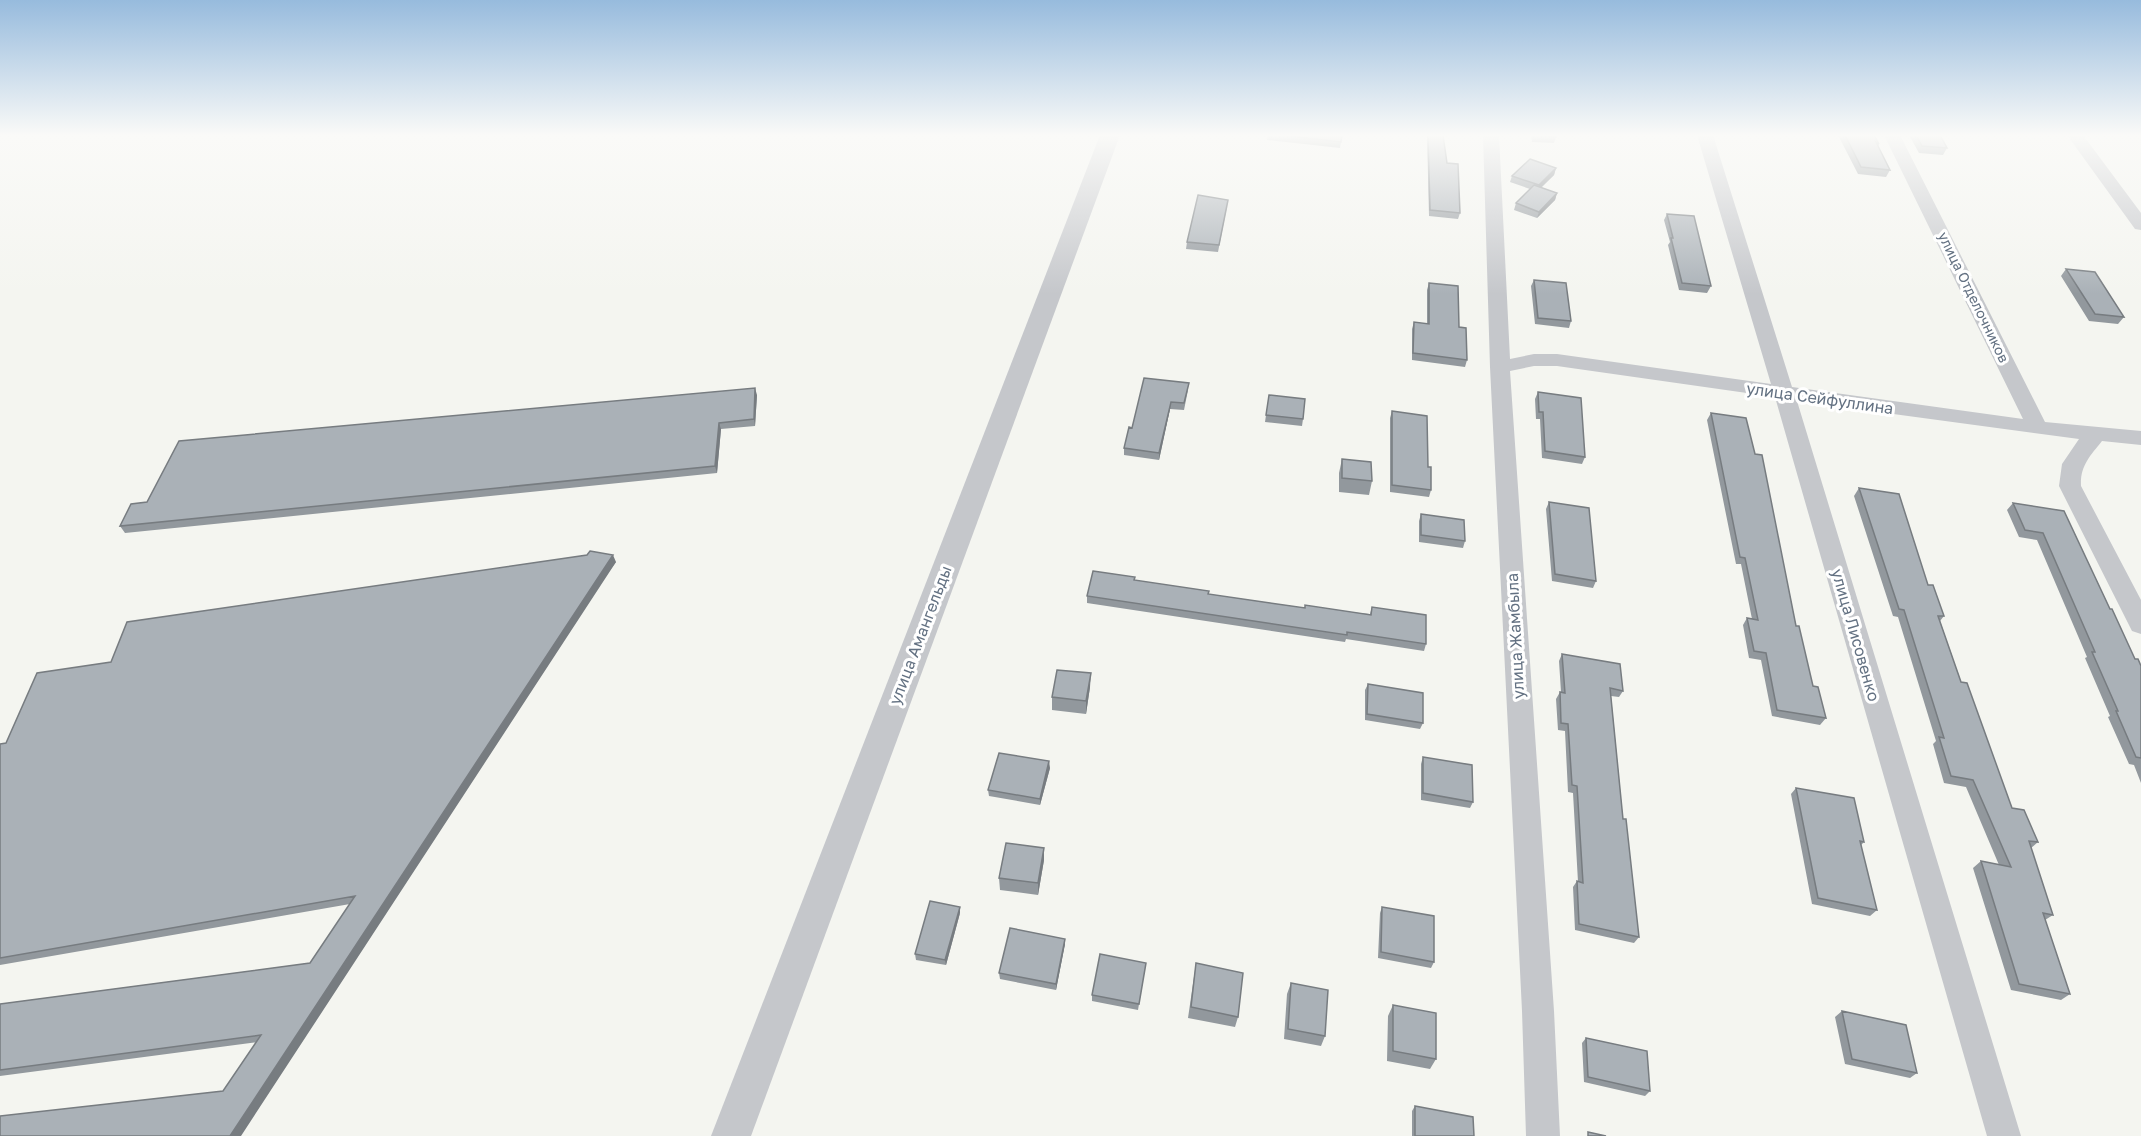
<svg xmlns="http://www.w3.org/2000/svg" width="2141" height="1136" viewBox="0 0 2141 1136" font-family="'Golos Text',sans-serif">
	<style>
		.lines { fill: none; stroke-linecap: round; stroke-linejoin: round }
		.minor { fill: #c5c7cb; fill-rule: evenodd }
		.tertiary { fill: #c5c7cb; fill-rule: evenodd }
		.wall { fill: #92989d }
		.shaded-wall { fill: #777c80 }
		.building { fill: #aab1b7; stroke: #777c80; stroke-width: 1.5 }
		.labels { text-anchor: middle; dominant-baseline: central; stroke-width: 6; stroke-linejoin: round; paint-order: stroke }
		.far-street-label { font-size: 14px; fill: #637182; stroke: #fff }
		.street-label { font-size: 16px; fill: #637182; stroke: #fff }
	</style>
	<rect width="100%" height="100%" fill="#f4f5f0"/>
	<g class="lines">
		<!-- minor -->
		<path class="minor" d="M1483 135H1499L1510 359 1534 354H1557L1771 384 1697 135H1713L1792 387 2023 419 1884 135H1900L2045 422 2141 431V445L2102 441C2090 456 2080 466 2081 486L2141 600V634L2132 631 2059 486 2062 464 2079 439 1797 401 2021 1136H1987L1775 397 1557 366H1534L1510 371 1554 1011 1560 1136H1526L1522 1011 1490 367Z
			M2067 135H2083L2141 213V230L2135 229Z"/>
		<!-- tertiary -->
		<path class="tertiary" d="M1100 135H1120L751 1136H711Z"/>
	</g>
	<!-- wall -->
	<path class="wall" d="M1268 135H1342L1340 148 1267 140Z
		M1427 135H1443L1447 163 1460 213 1458 219 1429 216Z
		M1531 135H1555L1556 137 1554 143 1532 142Z
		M1838 135H1874L1879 144 1878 147 1890 170 1886 177 1858 174Z
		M1909 135H1940L1947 148 1943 155 1919 153Z
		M1556 168 1554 175 1541 188 1557 193 1555 200 1537 218 1514 210 1516 203 1530 189 1510 182 1512 176Z
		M1227 206 1218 252 1186 249 1187 242Z
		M1667 214 1711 286 1707 293 1679 290 1668 245 1670 242 1664 220Z
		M2066 269 2124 317 2118 324 2089 321 2061 276Z
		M1534 280 1571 321 1569 328 1535 324 1531 286Z
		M1429 283 1459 327 1467 360 1465 367 1412 360V329L1414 322 1427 324V290Z
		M1188 390 1184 410 1170 409 1159 460 1124 455V448L1132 428Z
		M1538 392 1585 457 1582 464 1542 458 1540 419H1536L1535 399Z
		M757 395 755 426 721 429 717 473 125 533 120 526 147 502Z
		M1269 395 1303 419 1302 426 1265 422Z
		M1392 411 1428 467 1431 490 1429 497 1390 492V418Z
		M1711 413 1796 626 1813 686 1826 718 1820 725 1772 716 1761 660 1749 658 1743 625 1747 618 1752 619 1741 564H1736L1707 420Z
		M1342 459 1372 481 1369 495 1339 492V473Z
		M1859 488 1928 585 1944 616 1940 621 1961 682 2012 808 2038 842 2031 848 2053 915 2045 920 2070 994 2061 1000 2011 990 1973 868 1981 861 1999 865 1966 787 1944 783 1933 744 1936 741 1898 617 1893 616 1854 496Z
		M1549 502 1596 581 1593 588 1552 581 1546 509Z
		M2013 503 2064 511 2110 609 2135 659 2141 666V783L2134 765 2129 764 2108 717 2110 716 2085 658 2087 657 2037 540 2019 537 2007 510Z
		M1421 514 1465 541 1463 548 1419 542V521Z
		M587 555 616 562 223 1091 257 1042 0 1076V1004L310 963 350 904 0 965V744L6 743 111 662Z
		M1135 577V581L1208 594 1305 608 1370 614 1372 607 1426 644 1424 651 1346 639 1345 642 1087 603V596Z
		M1562 654 1623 691 1619 697 1611 696 1623 819 1639 937 1634 943 1575 930 1573 887 1577 881 1578 882 1573 793 1568 792 1565 731 1558 730 1556 699 1560 692H1561L1559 661Z
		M1368 684 1423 723 1420 729 1365 720V690Z
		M1090 687 1086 714 1052 710V697Z
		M1423 757 1473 802 1470 808 1421 800V764Z
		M1050 768 1040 805 989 796 988 790Z
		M1796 788 1864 842 1861 845 1877 910 1870 916 1812 904 1791 794Z
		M1044 860 1038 895 1000 890 999 878Z
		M1382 907 1434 962 1431 968 1378 958 1380 913Z
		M960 913 946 965 916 960 915 954Z
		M1065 939V944L1056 990 1000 979 999 973Z
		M1146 963 1138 1010 1092 1001V995Z
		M1196 963 1238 1017 1235 1027 1188 1018Z
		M1291 983 1325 1036 1321 1046 1284 1039 1287 994Z
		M1393 1005 1436 1059 1430 1069 1387 1061 1388 1016Z
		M1842 1011 1917 1073 1910 1078 1845 1064 1835 1017Z
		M1586 1038 1650 1091 1645 1096 1584 1082 1582 1043Z
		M1415 1106 1474 1136H1412V1111Z"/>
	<!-- shaded-wall -->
	<path class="shaded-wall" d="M1556 168 1554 175 1536 192 1539 185Z
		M1557 193 1555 200 1537 218 1539 212Z
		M755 388 757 395 755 426 754 419Z
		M1171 402 1170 409 1159 460V453Z
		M719 423 721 429 717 473 715 466Z
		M613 555 616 562 241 1136H230Z
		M1091 673 1090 687 1086 714V701Z
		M1049 761 1050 768 1040 805V799Z
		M1044 848V860L1038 895V883Z
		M960 907V913L946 965 945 960Z
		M1065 939V944L1056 990V984Z"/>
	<!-- building -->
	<path class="building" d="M1282 135H1342L1341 142Z
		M1428 135H1443L1447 163 1458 164 1460 213 1430 210Z
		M1534 135H1555L1556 137Z
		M1845 135H1874L1879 144 1876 142 1890 170 1861 167Z
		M1916 135H1940L1947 148 1922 146Z
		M1530 159 1556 168 1539 185 1512 176Z
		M1534 185 1557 193 1539 212 1516 203Z
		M1198 195 1228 200 1219 245 1187 242Z
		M1667 214 1694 216 1711 286 1682 283 1671 238H1673Z
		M2066 269 2095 272 2124 317 2095 314Z
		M1534 280 1566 283 1571 321 1538 318Z
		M1429 283 1458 286 1459 327 1466 328 1467 360 1413 353 1414 322 1429 324Z
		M1144 378 1189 383 1184 403 1171 402 1159 453 1124 448 1129 427 1132 428Z
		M755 388 754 419 719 423 715 466 120 526 131 504 147 502 179 441Z
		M1538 392 1581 398 1585 457 1545 451 1543 412H1539Z
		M1269 395 1305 399 1303 419 1266 415Z
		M1392 411 1427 416 1428 467H1431V490L1392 485Z
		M1711 413 1746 418 1755 454 1762 455 1796 626H1799L1813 686 1818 687 1826 718 1777 710 1766 653 1754 651 1747 618 1758 620 1745 558 1740 557Z
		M1342 459 1371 462 1372 481 1342 478Z
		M1859 488 1899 494 1928 585H1933L1944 616H1938L1961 682 1967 683 2012 808 2024 810 2038 842 2029 841 2053 915 2043 913 2070 994 2019 984 1981 861 2011 867 1973 780 1951 776 1939 737 1944 738 1904 610 1899 609Z
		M1549 502 1589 508 1596 581 1555 574Z
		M2013 503 2064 511 2110 609H2112L2135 659H2138L2141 666V758L2136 757 2116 711H2118L2092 652H2095L2043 533 2025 530Z
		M1421 514 1464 520 1465 541 1421 535Z
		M590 551 613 555 230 1136H0V1116L223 1091 261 1035 0 1070V1004L310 963 355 896 0 958V744L6 743 37 673 111 662 127 622 587 555Z
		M1093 571 1135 577 1134 580 1209 591 1208 594 1305 608V605L1371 615 1372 607 1426 615V644L1347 632V635L1087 596Z
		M1562 654 1620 664 1623 691 1610 688 1623 819H1626L1639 937 1579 924 1577 881 1583 883 1577 786 1572 785 1568 724 1561 723 1560 692 1565 693Z
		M1057 670 1091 673 1086 701 1052 697Z
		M1368 684 1423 693V723L1367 714Z
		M999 753 1049 761 1040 799 988 790Z
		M1423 757 1472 765 1473 802 1423 793Z
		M1796 788 1854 798 1864 842 1860 841 1877 910 1818 898Z
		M1006 843 1044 848 1038 883 999 878Z
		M930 901 960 907 945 960 915 954Z
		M1382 907 1434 916V962L1381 952Z
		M1010 928 1065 939 1056 984 999 973Z
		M1100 954 1146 963 1139 1004 1092 995Z
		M1196 963 1243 973 1238 1017 1191 1007Z
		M1291 983 1328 990 1325 1036 1288 1029Z
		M1393 1005 1436 1013V1059L1393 1051Z
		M1842 1011 1906 1025 1917 1073 1852 1059Z
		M1586 1038 1647 1051 1650 1091 1588 1077Z
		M1415 1106 1473 1117 1474 1136H1415Z
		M1588 1132 1606 1136H1588Z"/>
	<!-- sky -->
	<linearGradient id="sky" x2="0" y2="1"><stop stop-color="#97bbdd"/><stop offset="0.46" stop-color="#fafaf8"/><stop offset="1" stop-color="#fafaf8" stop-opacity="0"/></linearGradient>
	<rect width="2141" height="294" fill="url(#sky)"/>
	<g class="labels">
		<!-- far-street labels -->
		<g class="far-street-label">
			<text transform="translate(1974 297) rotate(64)">улица Отделочников</text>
		</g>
		<!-- street labels -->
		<g class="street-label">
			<text transform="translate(1820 398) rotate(8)">улица Сейфуллина</text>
			<text transform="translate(920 635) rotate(-69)">улица Амангельды</text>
			<text transform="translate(1856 635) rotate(74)">улица Лисовенко</text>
			<text transform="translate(1515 636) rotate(-93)">улица Жамбыла</text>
		</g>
	</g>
</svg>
